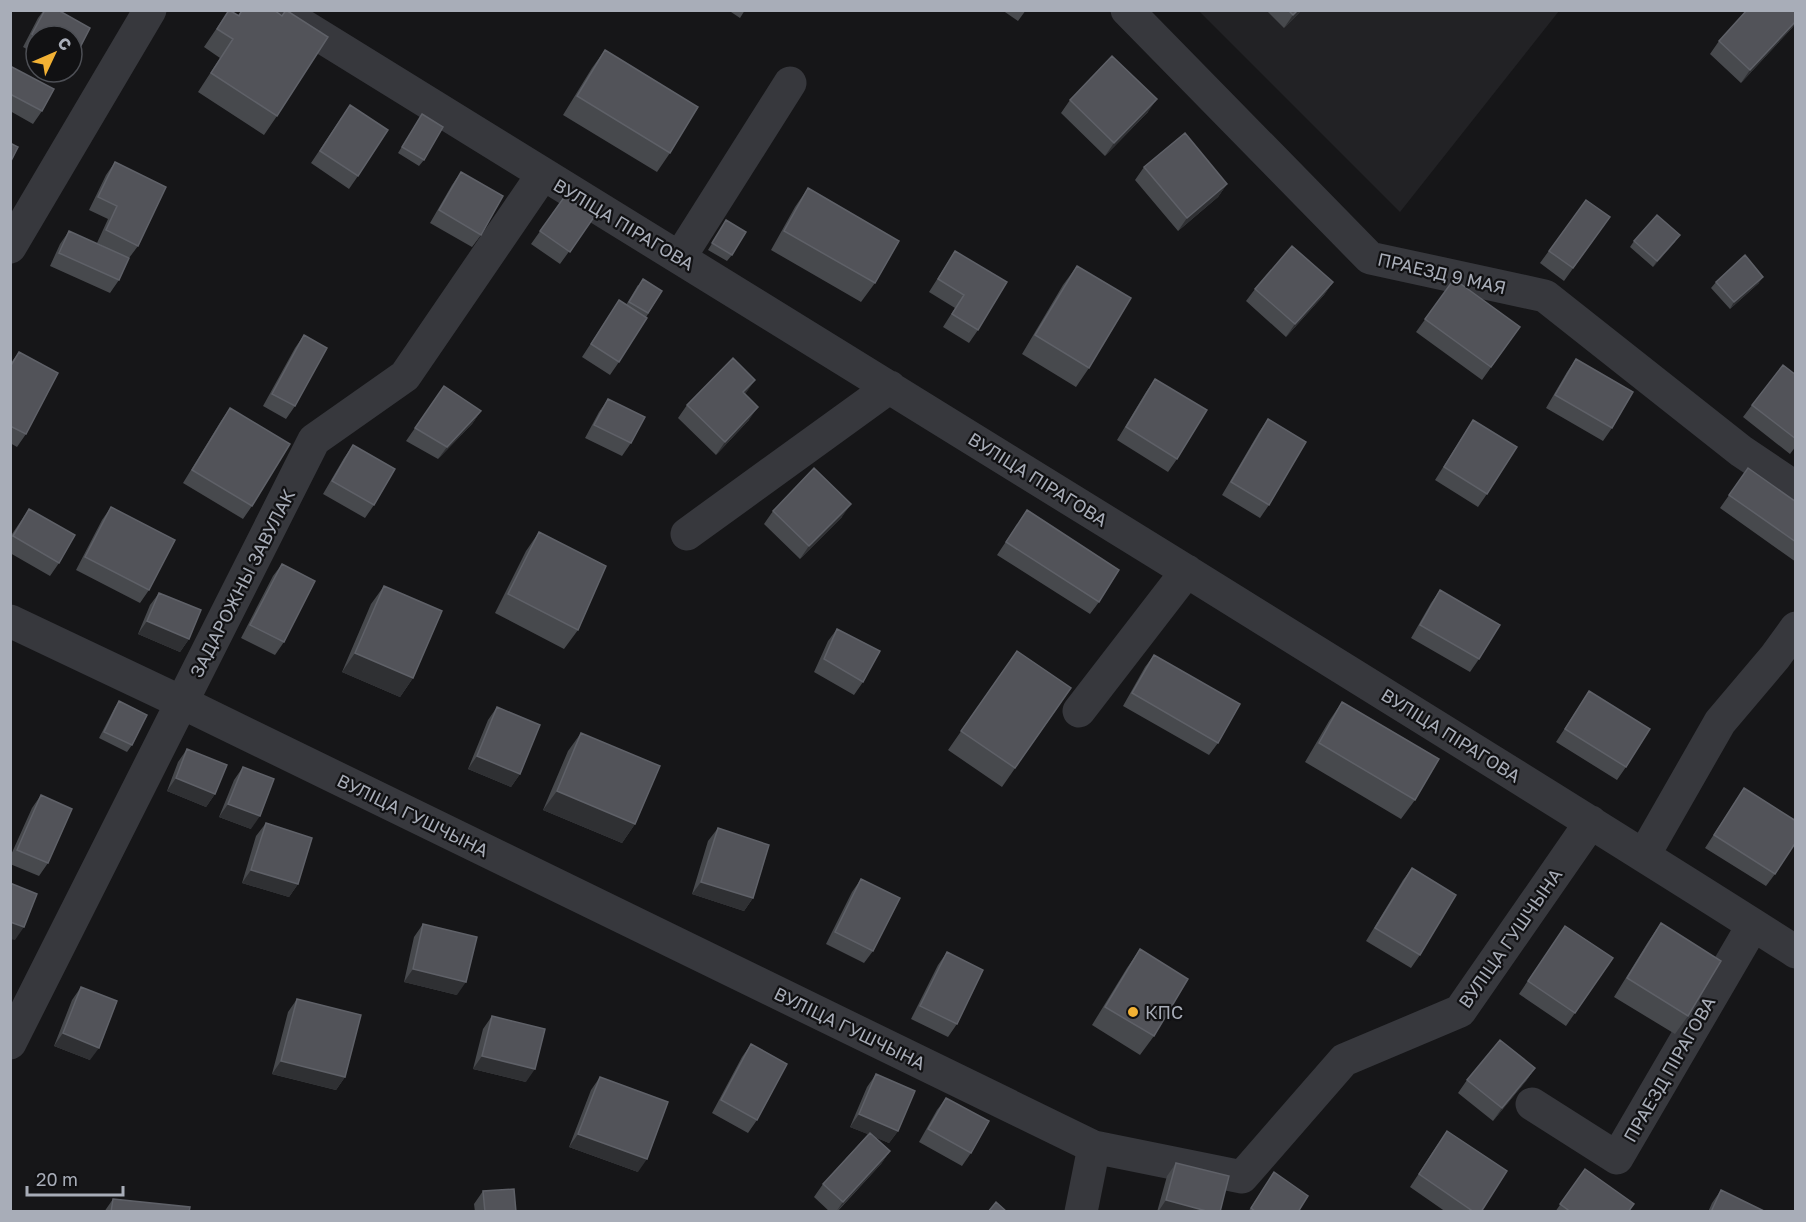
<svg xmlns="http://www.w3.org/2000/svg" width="1806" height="1222" viewBox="0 0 1806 1222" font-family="'Golos Text',sans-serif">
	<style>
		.built { fill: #222225 }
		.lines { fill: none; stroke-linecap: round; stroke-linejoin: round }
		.minor { stroke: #37383d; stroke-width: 33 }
		.wall { fill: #47494d }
		.shaded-wall { fill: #2f3033 }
		.building { fill: #525359; stroke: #5f6168; stroke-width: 1.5 }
		.poi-dot { fill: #f2b134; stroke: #111113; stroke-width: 2 }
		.labels { text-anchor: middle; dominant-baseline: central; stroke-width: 4.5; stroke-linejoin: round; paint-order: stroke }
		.street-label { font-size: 18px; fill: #a8adb8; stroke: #111113 }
		.poi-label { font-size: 18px; fill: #a8adb8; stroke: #111113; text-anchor: start }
	</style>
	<rect width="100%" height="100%" fill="#161618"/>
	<!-- built -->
	<path class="built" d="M1199 11H1559L1400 212Z"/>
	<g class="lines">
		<!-- minor -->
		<path class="minor" d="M278 10C631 229 986 446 1339 666 1492 761 1644 855 1796 952
			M1127 10 1370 258 1545 296 1741 451 1796 488
			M10 247 150 10
			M680 257 790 83
			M687 534 890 387
			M10 621 181 702 1094 1147 1242 1177 1344 1060 1460 1011 1591 822
			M1079 711 1187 571
			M1644 855 1720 722 1775 657 1796 628
			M10 1043 314 440 405 376 543 174
			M1532 1104 1617 1158 1753 925
			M1081 1212 1094 1147"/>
	</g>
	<!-- wall -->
	<path class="wall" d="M44 10H58L90 28 72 61V36H36V54L23 47 38 18Z
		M229 10 238 15 242 10H274L277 116 264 135 198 92 220 58 204 47Z
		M728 10H745L740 18Z
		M1002 10H1026L1018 21Z
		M1266 10H1302L1284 28Z
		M1796 10V23L1792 28 1741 83 1710 54 1719 41Z
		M605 50 670 153 657 172 563 115 592 68Z
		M10 66 42 111 33 124 10 111Z
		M1070 100 1148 112 1105 156 1061 113Z
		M422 114 424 160 419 166 398 153Z
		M341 118 358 176 349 189 311 163Z
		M115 162 138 246 129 258 119 280 110 293 50 266 60 244 69 231 127 258 97 243 108 219 89 210 106 175Z
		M1144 167 1227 184 1218 197 1178 231 1135 180Z
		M461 172 481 235 472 247 430 223 452 185Z
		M808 188 875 283 861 302 771 250 795 207Z
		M565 196 594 217 560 264 531 244Z
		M1586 200 1610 217 1564 281 1540 263Z
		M726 220 732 255 727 261 708 250Z
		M1634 241 1675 242 1653 267 1630 247Z
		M955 251 978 330 969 343 943 327 955 308 929 292Z
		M1077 266 1089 368 1076 387 1022 354 1063 285Z
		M1454 279 1520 327 1482 380 1416 332Z
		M1333 282 1324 295 1286 337 1246 301 1255 289Z
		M1716 282 1759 283 1730 309 1711 288Z
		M638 285 662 291 619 362 610 375 582 357 619 300 626 305Z
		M304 335 295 406 286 419 263 406 295 348Z
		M19 352 26 434 17 447 10 443V364Z
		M1576 359 1612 428 1603 441 1546 408 1567 372Z
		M1796 375V446L1790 454 1743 417 1752 405Z
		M1155 379 1177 459 1168 472 1117 440 1146 392Z
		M444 386 481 411 472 424 438 459 406 441Z
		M745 394 749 420 716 455 678 418 687 405Z
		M608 399 631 443 622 456 585 438 599 412Z
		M230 408 252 506 243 519 183 483 221 421Z
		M1268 419 1269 505 1260 518 1222 495 1259 432Z
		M1473 420 1487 494 1478 507 1435 480Z
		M353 445 374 505 365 518 323 494 344 458Z
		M1748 468 1796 502V562L1720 508Z
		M111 507 149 590 140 603 76 570 102 520Z
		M29 509 59 563 50 576 10 553V537Z
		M1027 510 1099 602 1090 614 997 555Z
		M773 511 842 517 800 559 764 524Z
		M539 532 578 630 564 649 495 613 526 551Z
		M282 564 284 642 275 655 241 638 273 576Z
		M384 586 413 678 400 697 342 672 371 604Z
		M1440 590 1479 659 1470 672 1411 638 1431 603Z
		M159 593 189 639 180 652 138 634 150 605Z
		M837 629 863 682 854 695 814 672 828 641Z
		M1017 651 1071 688 1002 787 948 750Z
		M1154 655 1218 743 1209 755 1123 706 1145 667Z
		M1589 691 1626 767 1617 780 1556 742Z
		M119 701 132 745 127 752 99 738 115 707Z
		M1342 702 1415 800 1401 819 1305 762 1329 721Z
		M497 707 520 774 511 787 468 769 488 720Z
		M581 733 635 824 622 843 543 810 568 751Z
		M187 749 215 794 206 807 167 791 178 762Z
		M243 767 251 829 219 817 234 780Z
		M1744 788 1775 874 1766 886 1705 848Z
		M41 795 48 863 39 876 10 864V857L32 808Z
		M266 823 298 884 289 897 242 883 256 836Z
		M718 828 753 898 744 911 692 894 708 841Z
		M1412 868 1420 955 1411 968 1366 941 1403 880Z
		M861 879 873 951 864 963 826 944 852 892Z
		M1661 923 1688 1016 1675 1034 1614 997 1648 942Z
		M423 924 457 995 404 982 414 937Z
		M1565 926 1613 958 1566 1026 1519 994Z
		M1140 949 1154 1036 1140 1055 1092 1025 1127 968Z
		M947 952 957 1024 948 1037 911 1019 938 965Z
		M81 987 90 1060 54 1046 72 1000Z
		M297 999 345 1077 336 1090 272 1074 288 1012Z
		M492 1016 526 1082 473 1069 483 1029Z
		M751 1044 757 1120 748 1133 712 1113 742 1057Z
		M1535 1068 1526 1081 1493 1121 1458 1093 1467 1080Z
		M876 1074 898 1131 889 1143 875 1137 890 1151 881 1164 837 1212H830L814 1197 823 1184 868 1134 850 1127 867 1087Z
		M600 1077 638 1172 569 1147 591 1090Z
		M946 1098 971 1153 962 1166 919 1142 937 1110Z
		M1438 1144 1481 1212H1446L1410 1187Z
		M1176 1163 1220 1212H1157L1167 1176Z
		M1585 1169 1628 1212H1555Z
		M1274 1172 1298 1212H1248Z
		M1721 1190 1766 1212H1708L1712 1203Z
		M483 1191 516 1212H475L474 1204Z
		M113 1199 189 1212H104Z"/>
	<!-- shaded-wall -->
	<path class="shaded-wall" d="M1298 10H1302L1284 28 1293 15Z
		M1796 21V23L1792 28 1741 83 1750 70Z
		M1157 99 1148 112 1105 156 1114 143Z
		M1227 184 1218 197 1178 231 1187 218Z
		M1680 235 1675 242 1653 267 1657 261Z
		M1763 277 1759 283 1730 309 1734 302Z
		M1333 282 1324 295 1286 337 1295 324Z
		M755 380 746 393 734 405 743 392Z
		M758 407 749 420 716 455 725 442Z
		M481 411 472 424 438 459 447 447Z
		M851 504 842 517 800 559 809 546Z
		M147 621 189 639 180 652 138 634Z
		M355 653 413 678 400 697 342 672Z
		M477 756 520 774 511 787 468 769Z
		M176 778 215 794 206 807 167 791Z
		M557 791 635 824 622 843 543 810Z
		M228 804 260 816 251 829 219 817Z
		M251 870 298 884 289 897 242 883Z
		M701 882 753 898 744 911 692 894Z
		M10 922 24 927 15 940 10 939Z
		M413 969 466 982 457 995 404 982Z
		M63 1033 99 1048 90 1060 54 1046Z
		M482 1056 535 1069 526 1082 473 1069Z
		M281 1061 345 1077 336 1090 272 1074Z
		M1535 1068 1526 1081 1493 1121 1502 1108Z
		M859 1114 898 1131 889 1143 850 1127Z
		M578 1134 647 1159 638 1172 569 1147Z
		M890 1151 881 1164 836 1212 843 1202Z
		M1166 1200 1210 1212H1158Z"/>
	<!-- building -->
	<path class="building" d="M45 10H58L90 28 75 57 72 56V36L36 37 32 34Z
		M229 10 239 16 242 10H274L282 16 286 10 328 37 277 116 211 73 233 39 217 29Z
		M1288 10H1298L1293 15Z
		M1747 10H1796V21L1750 70 1719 41Z
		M605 50 698 107 670 153 577 96Z
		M1112 56 1157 99 1114 143 1070 100Z
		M10 66 54 89 42 111 10 94Z
		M350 105 388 130 358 176 320 151Z
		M422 114 443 127 424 160 402 147Z
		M1185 133 1227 184 1187 218 1144 167Z
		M10 143 18 147 10 163Z
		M115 162 166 187 138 246 106 230 117 206 98 197Z
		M461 172 503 196 481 235 439 210Z
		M808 188 899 241 875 283 784 231Z
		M565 196 594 217 570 252 540 231Z
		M1586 200 1610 217 1573 268 1549 251Z
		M1657 215 1680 235 1657 261 1634 241Z
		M726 220 746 232 732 255 712 243Z
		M69 231 129 258 119 280 59 253Z
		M1292 246 1333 282 1295 324 1255 289Z
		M955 251 1007 282 978 330 952 314 964 295 938 279Z
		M1745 255 1763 277 1734 302 1716 282Z
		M1077 266 1131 298 1089 368 1035 335Z
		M643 279 662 291 648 313 629 302Z
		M1454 279 1520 327 1491 367 1425 319Z
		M619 300 647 318 619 362 591 344Z
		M304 335 327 348 295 406 272 394Z
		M19 352 58 373 26 434 10 426V367Z
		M733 358 755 380 743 392 758 407 725 442 687 405Z
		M1576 359 1633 392 1612 428 1555 395Z
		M1783 365 1796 375V439L1752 405Z
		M1155 379 1207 410 1177 459 1126 427Z
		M444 386 481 411 447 447 415 428Z
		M608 399 645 417 631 443 594 425Z
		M230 408 290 444 252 506 192 470Z
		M1268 419 1306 442 1269 505 1231 482Z
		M1473 420 1517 447 1487 494 1444 467Z
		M353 445 395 469 374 505 332 481Z
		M814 468 851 504 809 546 773 511Z
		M1748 468 1796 502V542L1729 495Z
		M111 507 175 540 149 590 85 557Z
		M29 509 75 535 59 563 13 536Z
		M1027 510 1119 570 1099 602 1006 542Z
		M539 532 606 566 578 630 508 594Z
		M282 564 315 581 284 642 250 625Z
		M384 586 442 611 413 678 355 653Z
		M1440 590 1500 625 1479 659 1420 625Z
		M159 593 201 610 189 639 147 621Z
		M837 629 880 651 863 682 824 659Z
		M1017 651 1071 688 1015 768 961 731Z
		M1154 655 1240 704 1218 743 1132 693Z
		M1589 691 1650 729 1626 767 1565 729Z
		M119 701 147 715 132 745 104 732Z
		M1342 702 1439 759 1415 800 1319 743Z
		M497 707 540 725 520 774 477 756Z
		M581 733 660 766 635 824 557 791Z
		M187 749 227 765 215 794 176 778Z
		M243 767 274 779 260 816 228 804Z
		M1744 788 1796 821V842L1775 874 1714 835Z
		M41 795 72 809 48 863 17 850Z
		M266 823 312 838 298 884 251 870Z
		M718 828 769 845 753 898 701 882Z
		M1412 868 1456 895 1420 955 1375 928Z
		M861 879 900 898 873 951 835 932Z
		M10 883 37 894 24 927 10 922Z
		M1661 923 1721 961 1688 1016 1627 978Z
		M423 924 477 937 466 982 413 969Z
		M1565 926 1613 958 1575 1013 1528 981Z
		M1140 949 1188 979 1154 1036 1105 1007Z
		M947 952 983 970 957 1024 920 1006Z
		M81 987 117 1001 99 1048 63 1033Z
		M297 999 361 1015 345 1077 281 1061Z
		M492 1016 545 1029 535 1069 482 1056Z
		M1500 1040 1535 1068 1502 1108 1467 1080Z
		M751 1044 787 1064 757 1120 721 1100Z
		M876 1074 915 1091 898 1131 859 1114Z
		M600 1077 668 1102 647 1159 578 1134Z
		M946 1098 989 1121 971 1153 928 1129Z
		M1447 1131 1507 1171 1481 1212H1474L1419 1174Z
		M870 1133 890 1151 843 1202 823 1184Z
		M1176 1163 1229 1176 1220 1212H1210L1166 1200Z
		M1585 1169 1634 1204 1628 1212H1571L1560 1204Z
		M1274 1172 1308 1196 1298 1212H1256L1251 1208Z
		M514 1189 516 1212H485L483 1191Z
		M1721 1190 1766 1212H1711Z
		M113 1199 190 1207 189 1212H111Z
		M996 1202 1007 1212H988Z"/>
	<!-- markers -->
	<circle class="poi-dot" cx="1133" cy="1012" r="6"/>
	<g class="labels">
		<!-- street labels -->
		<g class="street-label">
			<text transform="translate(624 224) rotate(31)">ВУЛІЦА ПІРАГОВА</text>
			<text transform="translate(1442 273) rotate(13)">ПРАЕЗД 9 МАЯ</text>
			<text transform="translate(1038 479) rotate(32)">ВУЛІЦА ПІРАГОВА</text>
			<text transform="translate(242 583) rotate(-63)">ЗАДАРОЖНЫ ЗАВУЛАК</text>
			<text transform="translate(1451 735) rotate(32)">ВУЛІЦА ПІРАГОВА</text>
			<text transform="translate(413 815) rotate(26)">ВУЛІЦА ГУШЧЫНА</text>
			<text transform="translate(1510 938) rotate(-55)">ВУЛІЦА ГУШЧЫНА</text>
			<text transform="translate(850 1028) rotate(26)">ВУЛІЦА ГУШЧЫНА</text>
			<text transform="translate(1669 1069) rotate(-60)">ПРАЕЗД ПІРАГОВА</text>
		</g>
		<!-- poi labels -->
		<g class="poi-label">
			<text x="1145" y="1012">КПС</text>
		</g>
	</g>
	<!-- border -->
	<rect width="1806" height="1222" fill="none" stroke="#a8adb8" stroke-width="24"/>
	<!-- north arrow -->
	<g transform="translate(54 54) rotate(46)"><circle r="28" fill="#111113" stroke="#4d4f55" stroke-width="1.5"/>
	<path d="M0-4.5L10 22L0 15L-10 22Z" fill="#f2b134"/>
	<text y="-9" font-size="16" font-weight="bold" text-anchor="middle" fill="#a8adb8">С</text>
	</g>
	<!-- scale -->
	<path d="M27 1186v9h96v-9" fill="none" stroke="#a8adb8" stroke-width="3"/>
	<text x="36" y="1186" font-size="18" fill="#a8adb8" stroke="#111113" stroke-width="4.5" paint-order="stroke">20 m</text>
</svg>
